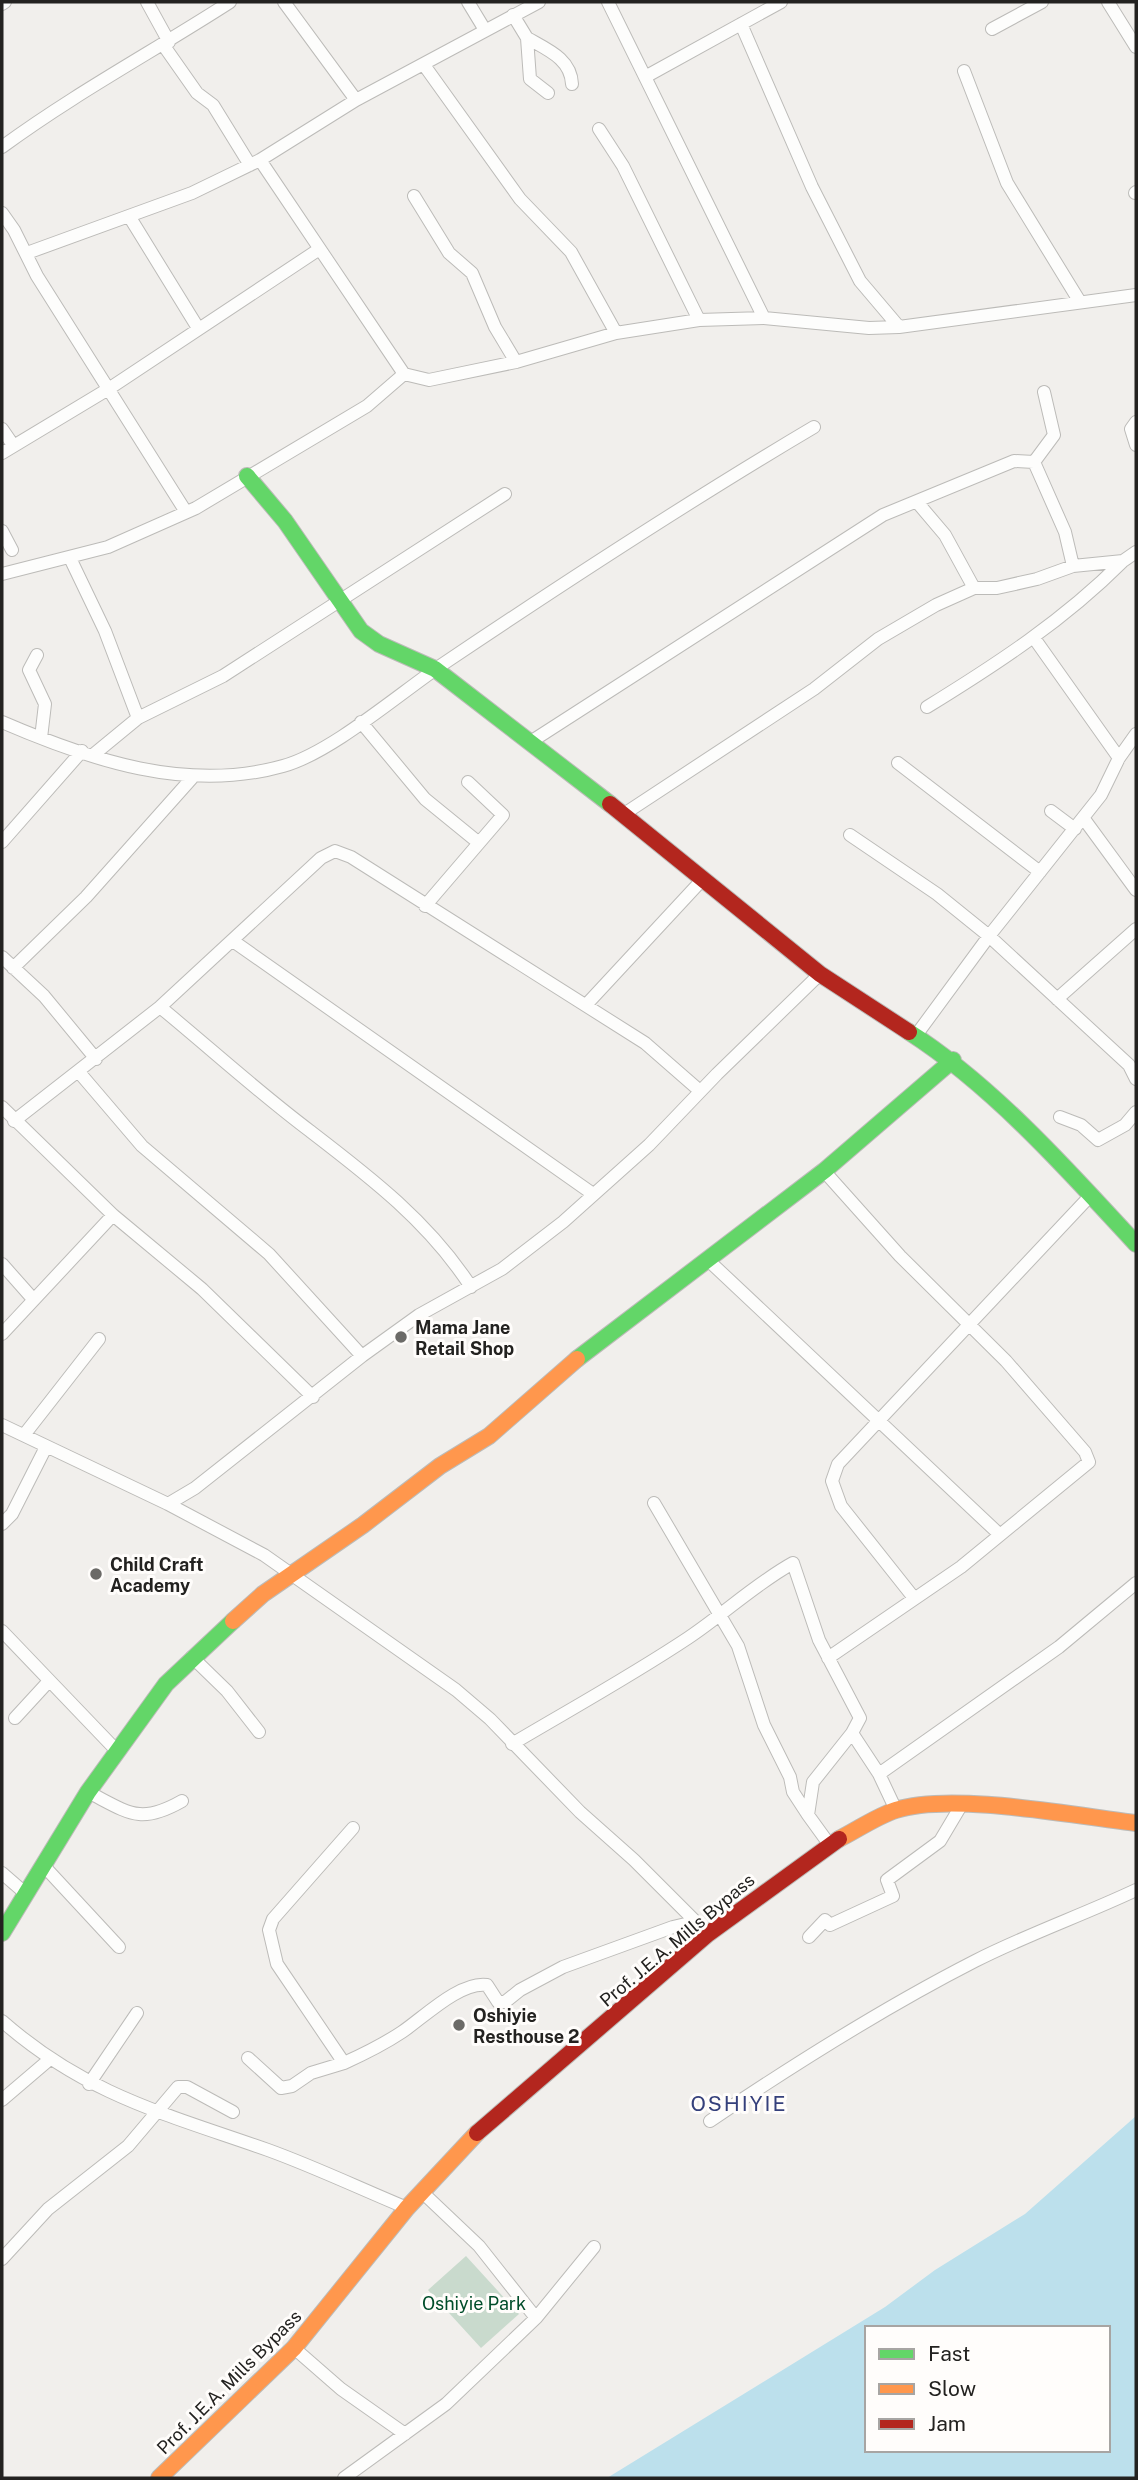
<svg xmlns="http://www.w3.org/2000/svg" width="1138" height="2480" viewBox="0 0 1138 2480" font-family="'Public Sans',sans-serif">
	<style>
		.green { fill: #c9dacd }
		.water { fill: #bce0ec; fill-rule: evenodd }
		.lines { fill: none; stroke-linecap: round; stroke-linejoin: round }
		.street-casing { stroke: #bcbbb8; stroke-width: 14 }
		.fast-casing { stroke: #bcbbb8; stroke-width: 18 }
		.slow-casing { stroke: #bcbbb8; stroke-width: 18 }
		.jam-casing { stroke: #bcbbb8; stroke-width: 18 }
		.street { stroke: #fdfdfc; stroke-width: 12 }
		.fast { stroke: #63d668; stroke-width: 16 }
		.slow { stroke: #ff974d; stroke-width: 16 }
		.jam { stroke: #b3261e; stroke-width: 16 }
		.poi-dot { fill: #6b6a67; stroke: #fffdfb; stroke-width: 2.5 }
		.labels { text-anchor: middle; dominant-baseline: central; stroke-width: 6; stroke-linejoin: round; paint-order: stroke }
		.poi-label { font-size: 18px; font-weight: bold; fill: #232220; stroke: #fffdfb; text-anchor: start }
		.street-label { font-size: 18px; fill: #232220; stroke: #fffdfb }
		.park-label { font-size: 18px; fill: #004d2a; stroke: #fffdfb }
		.quarter-label { font-size: 21px; letter-spacing: 2px; fill: #35407b; stroke: #fffdfb }
	</style>
	<rect width="100%" height="100%" fill="#f1efec"/>
	<!-- green -->
	<path class="green" d="M466 2256 519 2314 481 2348 428 2290Z"/>
	<!-- water -->
	<path class="water" d="M1136 2116V2478H607L885 2307 935 2270 1025 2214ZM867 2328H1108V2450H867Z"/>
	<g class="lines">
		<defs>
			<path id="street" d="M147 2 169 42
				M284 2 356 100
				M468 2 485 30
				M608 2 764 318
				M1108 2 1136 47
				M2 4 5 2
				M513 15 527 38 530 79 548 93
				M741 24 812 187 860 281 899 327
				M992 29 1042 2
				M527 38C548 50 571 59 572 84
				M164 46 197 93 213 105 250 165
				M424 65 520 199 571 252 616 333
				M964 71 1007 183 1080 302
				M645 77 781 2
				M599 129 623 166 699 320
				M2 147C74 94 154 51 230 2
				M260 160 404 374 429 380 516 362 616 333 699 320 764 318 869 328 899 327 1136 295
				M1135 193 1136 192
				M414 196 449 253 472 273 495 327 516 362
				M2 213 14 230 37 276 186 512
				M129 216 198 328
				M27 253 192 193 260 160 356 100 539 2
				M1136 422 1131 429 1136 445
				M2 429 13 445
				M2 453 110 388 318 250
				M1034 462 1054 435 1044 392
				M917 502 945 535 974 588
				M2 531 12 550
				M70 558 105 631 138 718 223 676 505 494
				M2 574 108 547 196 508 367 406 404 374
				M1034 638 1119 758
				M37 655 29 670 45 704 41 738
				M927 707C997 664 1064 620 1122 562
				M2 722C90 760 187 793 283 766 331 753 400 693 443 664 565 582 687 502 814 427
				M361 722 425 799 479 843
				M532 741 883 515 1014 461 1034 462 1065 532 1073 566
				M93 755 138 718
				M898 763 1040 872
				M1051 811 1075 829
				M624 814 814 689 878 639 936 605 974 588H997L1037 579 1073 566 1123 561 1136 552
				M1084 819 1136 890
				M850 835 937 894 989 936 1129 1065 1136 1079
				M2 842 82 751
				M425 906 503 815 468 782
				M233 941 593 1194
				M2 957 44 996 96 1059
				M13 968 86 897 192 778
				M1057 999 1136 929
				M586 1005 702 880
				M160 1007C210 1048 258 1092 310 1131 370 1177 429 1222 471 1287
				M917 1034 989 936 1101 795 1119 758 1136 734
				M78 1071 142 1146 269 1254 362 1356
				M2 1107 113 1215 202 1289 313 1397
				M1060 1117 1081 1125 1098 1140 1125 1125 1136 1112
				M14 1121 160 1007 321 858 335 851 351 857 645 1043 700 1091
				M824 1171 900 1256 1006 1361 1085 1452 1089 1462 961 1567 828 1658
				M708 1260 998 1533
				M2 1264 33 1299
				M2 1334 113 1215
				M2 1425 168 1504 264 1555 456 1690 490 1719 580 1812 634 1860 708 1934
				M24 1435 99 1339
				M654 1503 738 1646 764 1725 790 1777 793 1792 808 1815
				M168 1504 195 1488 362 1356 419 1315 502 1269 563 1222 649 1145 717 1074 820 974
				M2 1524 12 1514 46 1447
				M914 1598 841 1506 832 1481 838 1464 1091 1195
				M2 1631 117 1751
				M192 1657 227 1691 259 1732
				M15 1718 49 1681
				M512 1744C571 1709 631 1676 688 1638 724 1614 755 1584 793 1563L819 1640 860 1718 852 1733 879 1774 896 1810
				M879 1774 1059 1647 1136 1583
				M88 1792C129 1813 140 1825 182 1801
				M829 1844 808 1815 813 1782 852 1733
				M43 1865 119 1947
				M2 1873 25 1893
				M809 1937 825 1920 830 1925 893 1896 887 1880 940 1841 962 1804
				M2 2021C86 2095 166 2114 268 2150 315 2167 361 2189 407 2208
				M248 2058 281 2088 292 2086 311 2073 344 2063 277 1964 269 1930 273 1919 353 1828
				M344 2063C364 2054 384 2044 402 2032 423 2018 460 1981 487 1985L498 2002H505L520 1990 563 1967 673 1927 694 1922
				M89 2084 137 2013
				M2 2100 50 2059
				M710 2121C796 2063 883 2008 975 1961 1028 1934 1083 1915 1136 1890
				M421 2191 479 2246 536 2318
				M2 2259 48 2209 128 2146 178 2087H187L233 2112
				M294 2348 341 2389 405 2434
				M344 2478 446 2404 536 2318 594 2247"/>
			<path id="fast" d="M247 476 285 521 361 631 379 644 435 669 610 804
				M909 1032C992 1085 1069 1171 1136 1244
				M577 1359 824 1171 953 1060
				M2 1933 88 1792 166 1684 233 1621"/>
			<path id="slow" d="M233 1621 263 1594 363 1525 440 1466 489 1436 577 1359
				M839 1839C857 1830 877 1816 896 1810 951 1792 1076 1816 1136 1823
				M159 2478 294 2348 407 2208 477 2133"/>
			<path id="jam" d="M610 804 820 974 909 1032
				M477 2133 708 1934 839 1839"/>
		</defs>
		<!-- street casing -->
		<use href="#street" class="street-casing"/>
		<!-- fast casing -->
		<use href="#fast" class="fast-casing"/>
		<!-- slow casing -->
		<use href="#slow" class="slow-casing"/>
		<!-- jam casing -->
		<use href="#jam" class="jam-casing"/>
		<!-- street -->
		<use href="#street" class="street"/>
		<!-- fast -->
		<use href="#fast" class="fast"/>
		<!-- slow -->
		<use href="#slow" class="slow"/>
		<!-- jam -->
		<use href="#jam" class="jam"/>
	</g>
	<!-- markers -->
	<g class="poi-dot">
		<circle cx="401" cy="1337" r="7"/>
		<circle cx="96" cy="1574" r="7"/>
		<circle cx="459" cy="2025" r="7"/>
	</g>
	<g class="labels">
		<!-- poi labels -->
		<g class="poi-label">
			<text x="415" y="1327">Mama Jane<tspan x="415" dy="21">Retail Shop</tspan></text>
			<text x="110" y="1564">Child Craft<tspan x="110" dy="21">Academy</tspan></text>
			<text x="473" y="2015">Oshiyie<tspan x="473" dy="21">Resthouse 2</tspan></text>
		</g>
		<!-- street labels -->
		<g class="street-label">
			<text transform="translate(677 1940) rotate(-40)">Prof. J.E.A. Mills Bypass</text>
			<text transform="translate(229 2382) rotate(-45)">Prof. J.E.A. Mills Bypass</text>
		</g>
		<!-- park labels -->
		<g class="park-label">
			<text x="474" y="2303">Oshiyie Park</text>
		</g>
		<!-- quarter labels -->
		<g class="quarter-label">
			<text x="739" y="2103">OSHIYIE</text>
		</g>
	</g>
	<!-- border -->
	<rect width="1138" height="2480" fill="none" stroke="#232220" stroke-width="7"/>
	<!-- legend -->
	<rect x="865" y="2326" width="245" height="126" fill="#fffdfb" stroke="#a7a5a3" stroke-width="2"/>
	<rect x="879" y="2349" width="35" height="10" fill="#63d668" stroke="#a7a5a3" stroke-width="2"/>
	<text x="928" y="2361" font-size="21" fill="#232220">Fast</text>
	<rect x="879" y="2384" width="35" height="10" fill="#ff974d" stroke="#a7a5a3" stroke-width="2"/>
	<text x="928" y="2396" font-size="21" fill="#232220">Slow</text>
	<rect x="879" y="2419" width="35" height="10" fill="#b3261e" stroke="#a7a5a3" stroke-width="2"/>
	<text x="928" y="2431" font-size="21" fill="#232220">Jam</text>
</svg>
